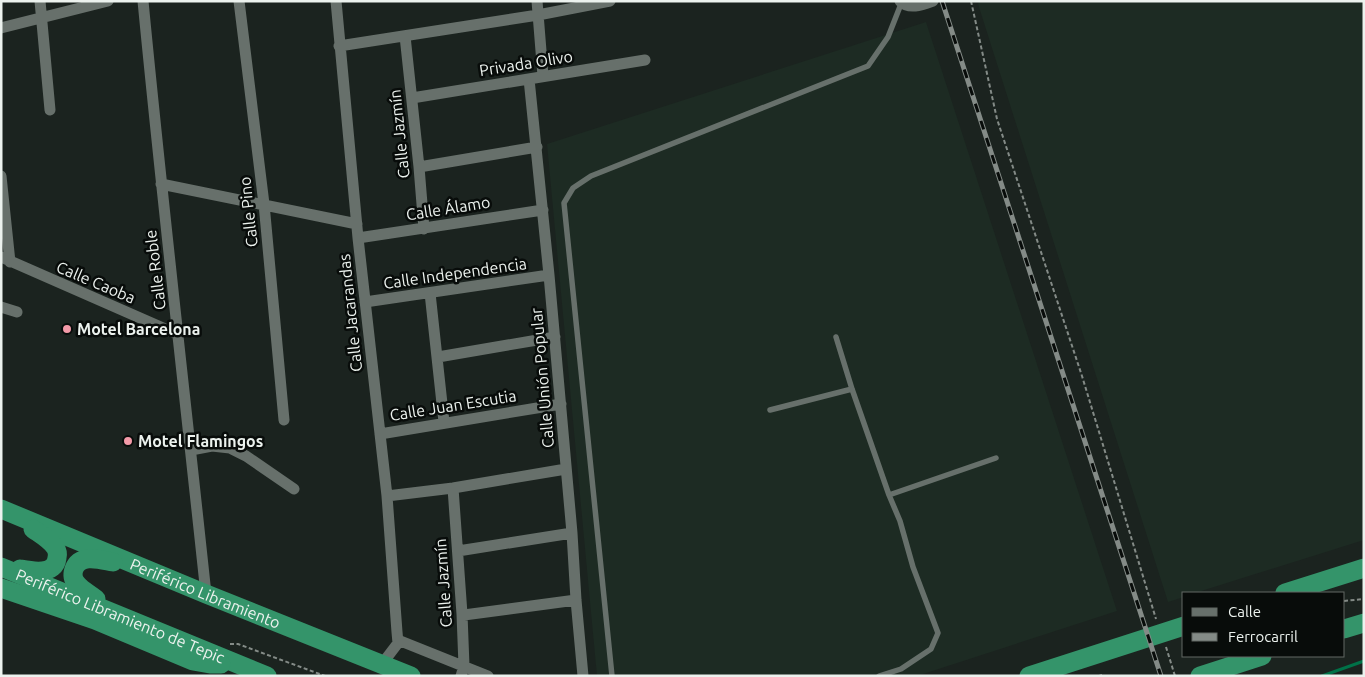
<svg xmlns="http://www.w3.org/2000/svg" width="1365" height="677" viewBox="0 0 1365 677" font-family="Ubuntu,sans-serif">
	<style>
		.built { fill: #1d2b23 }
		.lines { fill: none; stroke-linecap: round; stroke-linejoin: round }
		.stream { stroke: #007248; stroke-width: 3 }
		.path { stroke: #848b87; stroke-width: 2; stroke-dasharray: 4 2.5; stroke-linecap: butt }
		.service { stroke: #67706b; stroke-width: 5.5 }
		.minor { stroke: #67706b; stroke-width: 11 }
		.trunk { stroke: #34946a; stroke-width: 19 }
		.rail-casing { stroke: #848b87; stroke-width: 5 }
		.rail { stroke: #080c0a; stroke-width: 3; stroke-dasharray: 9; stroke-linecap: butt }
		.poi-dot { fill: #f39aa8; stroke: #080c0a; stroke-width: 2 }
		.labels { text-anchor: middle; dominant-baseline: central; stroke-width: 5; stroke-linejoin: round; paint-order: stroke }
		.street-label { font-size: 16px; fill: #ecf2ee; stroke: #080c0a }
		.poi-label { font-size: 16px; font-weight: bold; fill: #ecf2ee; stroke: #080c0a; text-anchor: start }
	</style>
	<rect width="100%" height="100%" fill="#1b231f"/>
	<!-- built -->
	<path class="built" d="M979 1H1364V540L1195 593H1184V597L1168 602 978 4Z
		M926 22 1117 611 917 676H597L547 144Z"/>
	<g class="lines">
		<!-- stream -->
		<path class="stream" d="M1322 676 1364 661"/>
		<!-- path -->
		<path class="path" d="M971 1 997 119 1082 376 1156 619
			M1344 601 1364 599
			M230 644H238L325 676
			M1166 647 1175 676
			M1099 676 1102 675"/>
		<!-- service -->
		<path class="service" d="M836 337 852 389 889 495 900 521 913 567 938 633 931 649 901 669 879 676
			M770 410 852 389
			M889 495 996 458
			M612 676 564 203 573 188 591 176 868 66 888 37 901 4"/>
		<!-- minor -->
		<path class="minor" d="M40 1 50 110
			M143 1C162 199 185 396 206 594
			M239 1 264 204 284 420
			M336 1 358 238 387 496 397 632 398 643 382 664
			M537 1 543 76
			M900 1C909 10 922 5 933 1
			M1 28 108 1
			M405 36 419 167 424 229
			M339 46 538 15 610 1
			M529 79 549 275 572 533 576 600 583 676
			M412 98 645 60
			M419 167 537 147
			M1 176 10 262
			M161 184 357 224
			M358 238 543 210
			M1 257 179 335
			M430 293 444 422
			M365 302 549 275
			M1 307 17 312
			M438 357 555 337
			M380 434 561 404
			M191 450 212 446 230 448 246 456 294 489
			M453 488 462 614 464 666 461 676
			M387 496 453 488 566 469
			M458 551 572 533
			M462 614 464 615 576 600
			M398 640 488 676"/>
		<!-- trunk -->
		<g class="trunk">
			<path id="s1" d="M1 509 206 594 411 676"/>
			<path id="s2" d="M1 567 267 676"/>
			<path d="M20 569C31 571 55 576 57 558 58 554 57 550 55 547 49 539 40 534 33 529"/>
			<path d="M1 588 95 620 193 661 210 664H221"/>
			<path d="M1285 593 1364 568"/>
			<path d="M96 599C90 594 82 590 77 584 73 580 72 575 74 569 80 553 101 560 113 562"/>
			<path d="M1344 629 1364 623"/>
			<path d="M1029 676 1184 626"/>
			<path d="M1200 676 1262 656"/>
		</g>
		<defs>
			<path id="rail" d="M942 1 1161 676"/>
		</defs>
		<!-- rail casing -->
		<use href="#rail" class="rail-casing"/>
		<!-- rail -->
		<use href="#rail" class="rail"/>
	</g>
	<!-- markers -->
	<g class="poi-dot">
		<circle cx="67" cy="329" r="5"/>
		<circle cx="128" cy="441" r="5"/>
	</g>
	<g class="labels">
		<!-- street labels -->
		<g class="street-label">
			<text transform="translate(526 63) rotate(-9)">Privada Olivo</text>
			<text transform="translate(399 134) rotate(-96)">Calle Jazmín</text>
			<text transform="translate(448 208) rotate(-9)">Calle Álamo</text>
			<text transform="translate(248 212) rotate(-96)">Calle Pino</text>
			<text transform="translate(155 270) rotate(-97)">Calle Roble</text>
			<text transform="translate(455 273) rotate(-8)">Calle Independencia</text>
			<text transform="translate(96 282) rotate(23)">Calle Caoba</text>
			<text transform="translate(350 313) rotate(-96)">Calle Jacarandas</text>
			<text transform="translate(542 378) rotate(-95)">Calle Unión Popular</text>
			<text transform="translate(453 405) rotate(-9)">Calle Juan Escutia</text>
			<text transform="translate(443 583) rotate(-94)">Calle Jazmín</text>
			<text stroke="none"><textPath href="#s1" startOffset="221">Periférico Libramiento</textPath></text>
			<text stroke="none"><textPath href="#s2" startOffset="129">Periférico Libramiento de Tepic</textPath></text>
		</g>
		<!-- poi labels -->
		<g class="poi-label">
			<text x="77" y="329">Motel Barcelona</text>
			<text x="138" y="441">Motel Flamingos</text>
		</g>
	</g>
	<!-- border -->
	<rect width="1365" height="677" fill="none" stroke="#ecf2ee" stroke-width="5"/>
	<!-- legend -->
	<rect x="1182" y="592" width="162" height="65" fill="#080c0a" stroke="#636865"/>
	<rect x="1192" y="608" width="25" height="8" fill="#67706b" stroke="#636865"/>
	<text x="1228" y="617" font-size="15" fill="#ecf2ee">Calle</text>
	<rect x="1192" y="633" width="25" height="8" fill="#848b87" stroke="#636865"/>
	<text x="1228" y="642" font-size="15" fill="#ecf2ee">Ferrocarril</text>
</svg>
